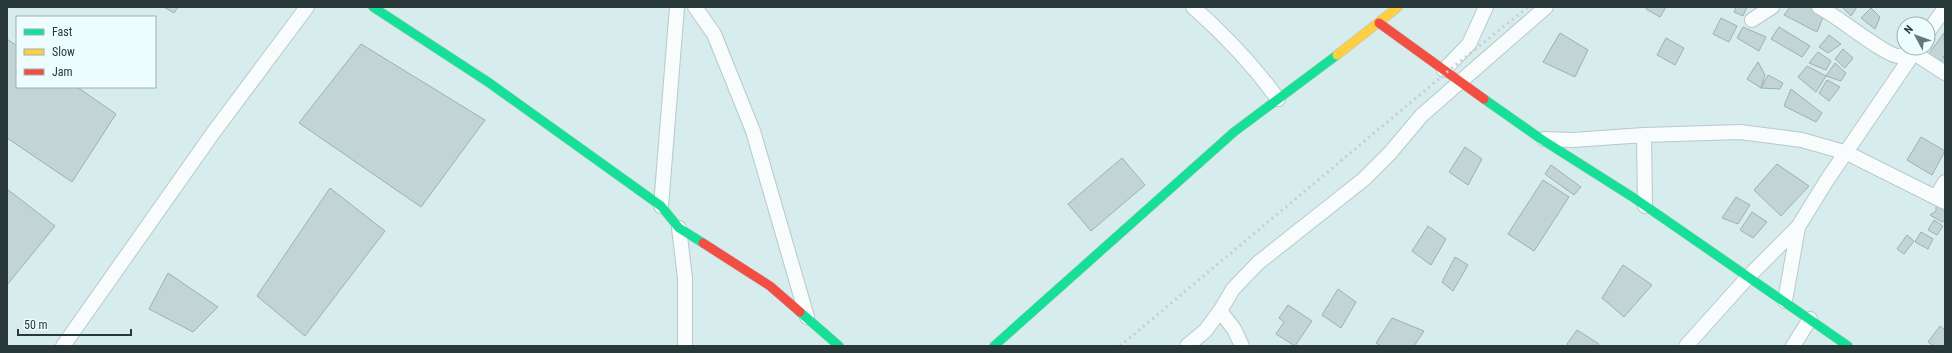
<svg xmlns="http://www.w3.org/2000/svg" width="1952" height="353" viewBox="0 0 1952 353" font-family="'Roboto Condensed',sans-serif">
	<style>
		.building { fill: #c3d4d5; stroke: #9eb0b0 }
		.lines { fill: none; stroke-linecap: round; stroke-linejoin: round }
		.street-casing { stroke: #b8c9ca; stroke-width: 16 }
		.fast-casing { stroke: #b8c9ca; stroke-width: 10 }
		.slow-casing { stroke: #b8c9ca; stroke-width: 10 }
		.jam-casing { stroke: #b8c9ca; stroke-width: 10 }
		.street { stroke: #f9fcfc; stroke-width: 14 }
		.fast { stroke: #16e098; stroke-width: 9 }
		.slow { stroke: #ffcf43; stroke-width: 9 }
		.jam { stroke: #f24e42; stroke-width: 9 }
		.rail { stroke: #c8cdce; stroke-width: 3; stroke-dasharray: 2 4; stroke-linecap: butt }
	</style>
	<rect width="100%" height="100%" fill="#d6eced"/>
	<!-- building -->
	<path class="building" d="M164 7H178L174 13Z
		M1647 7H1666L1660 17 1646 9Z
		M1736 7H1747L1743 16 1734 12Z
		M1790 7H1809L1824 15 1817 32 1784 15Z
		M1842 7H1857L1851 16Z
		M1871 8 1880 17 1875 29 1861 18Z
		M1721 18 1737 26 1729 42 1713 34Z
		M1743 27 1766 37 1759 51 1737 38Z
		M1779 27 1810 46 1802 57 1771 39Z
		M1560 33 1588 50 1575 77 1543 62Z
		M1944 33 1945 55 1943 57 1945 59V67L1928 55Z
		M1829 35 1841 44 1828 53 1819 47Z
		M1666 38 1684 48 1675 65 1657 55Z
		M7 39 17 46V87H77L116 114 72 182 7 138Z
		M361 44 485 120 421 207 299 123Z
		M1843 49 1853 58 1845 68 1835 59Z
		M1818 52 1831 61 1826 70 1809 63Z
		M1758 62 1765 75 1761 88 1747 79Z
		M1835 63 1846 73 1841 81 1826 76Z
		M1807 66 1826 76 1816 92 1798 77Z
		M1768 75 1783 83 1780 89 1761 88Z
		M1827 80 1840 87 1829 101 1819 93Z
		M1791 89 1822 113 1816 122 1784 106Z
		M1921 137 1945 151 1932 175 1907 160Z
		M1465 147 1482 159 1468 185 1449 172Z
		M1122 158 1145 185 1091 231 1068 204Z
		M1777 164 1809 186 1781 216 1754 190Z
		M1551 165 1581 187 1574 195 1545 174Z
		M1543 180 1569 197 1534 251 1508 234Z
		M330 188 385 231 305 336 257 296Z
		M7 189 55 226 7 285Z
		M1736 197 1750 205 1738 224 1722 218Z
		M1936 206 1945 210V221L1942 222 1930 215 1936 211Z
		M1752 212 1767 222 1753 238 1740 230Z
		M1934 220 1943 226 1937 235 1928 230Z
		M1428 226 1446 239 1431 265 1412 251Z
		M1921 232 1933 239 1928 249 1915 242Z
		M1907 235 1914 241 1904 254 1897 249Z
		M1455 257 1468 265 1453 291 1442 282Z
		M1623 265 1652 285 1624 317 1602 298Z
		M168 273 218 307 193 332 149 309Z
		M1338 289 1356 302 1341 328 1322 315Z
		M1288 305 1312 321 1295 346 1276 334 1284 322 1279 318Z
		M1392 318 1424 331 1414 346H1381L1376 343Z
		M1940 326 1945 330V346H1934L1928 342Z
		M1577 330 1599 344 1597 346H1569L1567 344Z"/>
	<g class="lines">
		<defs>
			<path id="street" d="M695 7 714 34 753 131 807 317
				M1193 7C1225 35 1253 65 1278 99
				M1819 7C1836 15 1886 56 1898 56 1903 56 1909 54 1914 53L1945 73
				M1752 20 1772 7
				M1928 32 1945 8
				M1444 70 1469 44 1486 7
				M1644 135 1645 206
				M1544 139 1573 140 1644 135 1740 132 1802 140 1847 153 1945 202
				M1936 197 1945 182
				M661 206 677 7
				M679 228 685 278V346
				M1785 301 1798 227
				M1220 311 1234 329 1242 346
				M63 346 213 133 307 7
				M1187 346 1205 331 1220 311 1233 289 1258 263 1364 179 1390 153 1422 115 1546 7
				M1686 346 1748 277 1798 227 1827 180 1917 48
				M1793 346 1810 319"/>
			<path id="fast" d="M373 7 488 82 661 206 679 228 703 243
				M1484 99 1541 139 1634 198 1848 346
				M800 312 839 346
				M994 346 1234 132 1337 55"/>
			<path id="slow" d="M1337 55 1398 7"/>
			<path id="jam" d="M1379 23 1484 99
				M703 243 770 286 800 312"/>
		</defs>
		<!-- street casing -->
		<use href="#street" class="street-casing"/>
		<!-- fast casing -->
		<use href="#fast" class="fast-casing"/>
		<!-- slow casing -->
		<use href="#slow" class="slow-casing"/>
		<!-- jam casing -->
		<use href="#jam" class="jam-casing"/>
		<!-- street -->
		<use href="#street" class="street"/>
		<!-- fast -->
		<use href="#fast" class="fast"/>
		<!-- slow -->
		<use href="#slow" class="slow"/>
		<!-- jam -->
		<use href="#jam" class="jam"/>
		<!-- rail -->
		<path class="rail" d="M1120 346 1447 72 1528 7"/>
	</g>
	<!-- border -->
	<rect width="1952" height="353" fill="none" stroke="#293839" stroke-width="16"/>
	<!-- legend -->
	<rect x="16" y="16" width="140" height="72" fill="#edfcfd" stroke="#9faeaf"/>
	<rect x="24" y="29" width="20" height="6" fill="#16e098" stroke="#9faeaf"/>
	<text x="52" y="36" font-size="12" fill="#293839">Fast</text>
	<rect x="24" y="49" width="20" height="6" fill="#ffcf43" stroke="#9faeaf"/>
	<text x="52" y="56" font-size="12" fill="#293839">Slow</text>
	<rect x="24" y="69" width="20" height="6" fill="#f24e42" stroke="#9faeaf"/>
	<text x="52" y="76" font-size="12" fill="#293839">Jam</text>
	<!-- north arrow -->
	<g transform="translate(1916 36) rotate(311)"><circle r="19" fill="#edfcfd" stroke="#9faeaf"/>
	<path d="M0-3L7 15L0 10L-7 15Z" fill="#667778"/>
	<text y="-6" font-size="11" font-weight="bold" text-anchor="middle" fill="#293839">N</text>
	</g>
	<!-- scale -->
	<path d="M18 329v6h113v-6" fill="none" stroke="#293839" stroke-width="2"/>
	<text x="24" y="329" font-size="12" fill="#293839" stroke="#edfcfd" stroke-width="3" paint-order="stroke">50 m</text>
</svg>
